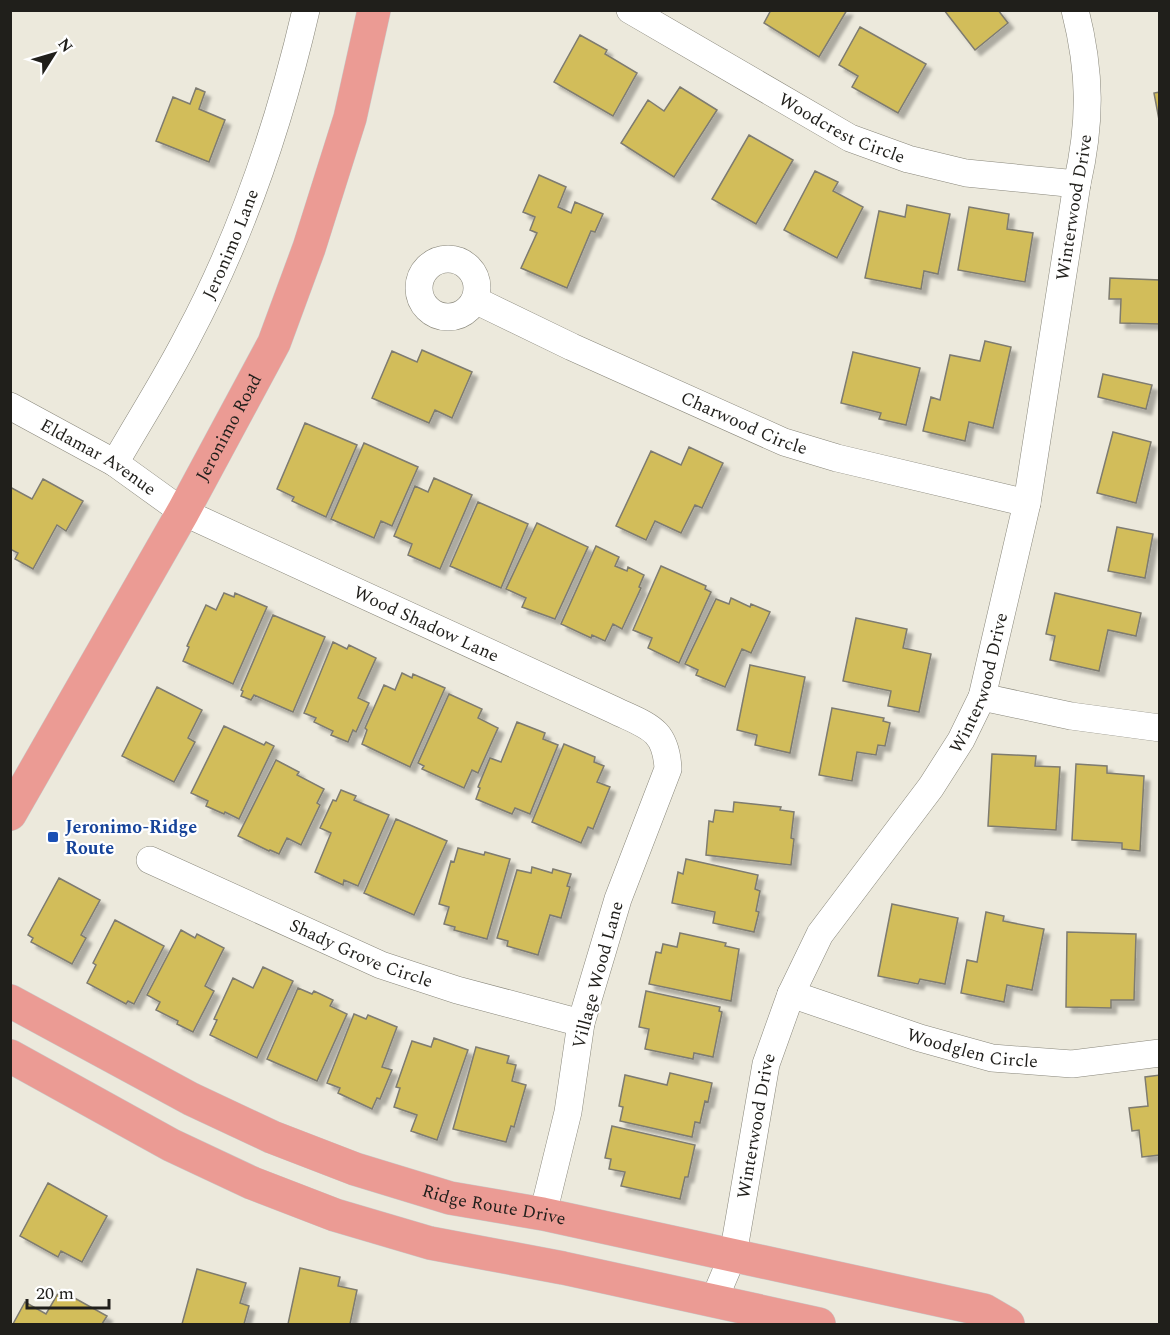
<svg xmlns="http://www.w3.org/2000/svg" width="1170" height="1335" viewBox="0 0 1170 1335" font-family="Spectral,serif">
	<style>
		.building { fill: #d2bd5a; stroke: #7e7b70; stroke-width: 1.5; filter: url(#shadow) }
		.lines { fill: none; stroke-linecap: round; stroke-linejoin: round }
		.minor-casing { stroke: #89877b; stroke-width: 28 }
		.major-casing { stroke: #c9c9c8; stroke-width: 34 }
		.minor { stroke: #fff; stroke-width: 27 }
		.major { stroke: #eb9b94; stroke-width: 33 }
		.transit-dot { fill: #1a4fb4; stroke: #fff; stroke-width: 2 }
		.labels { text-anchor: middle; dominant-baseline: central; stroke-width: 4.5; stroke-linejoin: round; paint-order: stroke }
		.street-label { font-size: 18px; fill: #201f1b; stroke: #fff }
		.transit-label { font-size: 18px; font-weight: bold; fill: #164399; stroke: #fff; text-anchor: start }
	</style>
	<defs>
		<filter id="shadow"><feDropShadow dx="5.5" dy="5.5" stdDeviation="1.5" flood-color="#0004"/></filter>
	</defs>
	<rect width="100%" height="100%" fill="#ece9dc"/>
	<!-- building -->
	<path class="building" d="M771 10H847L819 57 764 23Z
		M944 10H998L1008 23 975 50Z
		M860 27 926 64 898 113 852 87 858 76 839 65Z
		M580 35 607 50 605 54 637 73 613 116 554 82Z
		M680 87 717 110 674 177 621 143 648 100 664 111Z
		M196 88 205 92 199 109 225 120 209 162 156 141 173 97 190 104Z
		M1160 92V125L1154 93Z
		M749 135 793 160 756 224 712 199Z
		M815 171 838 182 833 191 863 207 837 258 784 230Z
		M539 175 566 187 558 207 571 213 575 202 603 214 595 232 591 231 567 288 521 268 537 233 530 230 535 217 523 212Z
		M907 205 950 214 938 274 924 271 921 289 865 278 879 211 905 217Z
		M969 207 1009 214 1007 229 1033 233 1025 282 958 270Z
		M1110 278 1160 280V324L1120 323 1121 299H1109Z
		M985 341 1011 347 993 428 969 422 965 441 923 431 931 397 940 400 950 355 980 361Z
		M422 350 472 372 452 418 435 410 429 423 372 398 392 351 417 362Z
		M853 352 920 368 906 425 879 419 881 413 841 403Z
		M1103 374 1152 385 1146 409 1098 397Z
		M305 423 357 445 326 517 292 501 294 497 277 489Z
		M1113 432 1151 442 1136 503 1097 493Z
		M364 443 418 467 392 526 381 521 374 538 331 519Z
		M689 447 723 463 702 508 695 505 681 533 655 521 646 540 616 526 651 451 681 465Z
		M434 478 472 495 440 569 408 555 412 544 394 536 415 486 428 492Z
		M43 479 83 501 66 531 57 525 33 569 15 559 18 553 10 549V487L32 499Z
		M478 502 528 524 501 588 450 566Z
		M537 523 588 547 555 619 522 607 526 598 506 589Z
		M1117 527 1153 534 1145 578 1108 571Z
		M596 546 619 557 615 566 627 571 628 567 644 575 639 587 641 588 622 629 613 624 605 641 592 635 591 638 561 624Z
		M661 566 706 586 705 589 711 592 679 663 648 648 652 638 633 630Z
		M224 593 234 597 235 593 267 607 233 684 183 661 189 647 187 646 206 605 216 610Z
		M1055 593 1141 613 1136 636 1108 630 1099 671 1050 660 1055 636 1046 634Z
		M731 598 750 607 751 604 770 612 751 653 742 649 725 687 696 675 698 670 685 664 716 599 729 604Z
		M273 615 325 637 293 712 254 695 251 700 241 696 243 691 241 690Z
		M856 618 907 629 903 648 931 654 919 712 888 706 891 691 843 681Z
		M333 642 347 649 349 645 376 658 358 698 369 703 356 732 353 730 348 742 331 735 333 731 314 722 316 718 304 713Z
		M750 665 805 677 790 753 755 745 757 735 737 730Z
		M402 673 412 678 413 674 445 688 410 767 362 744 367 730 365 728 384 685 395 690Z
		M157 687 202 710 188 738 195 742 174 782 122 756Z
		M449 694 482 709 478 718 498 728 478 773 472 770 464 788 422 769 424 766 418 763Z
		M832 708 884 718 883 721 890 723 885 746 878 745 876 755 857 752 852 781 819 775Z
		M517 722 545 733 543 739 558 745 530 814 515 808 512 814 476 799 480 788 478 787 490 758 501 762Z
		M224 726 264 745 266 742 274 746 239 819 225 812 224 814 206 806 208 801 191 793Z
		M564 744 595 757 594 762 604 766 597 782 610 787 593 829 588 827 581 843 532 822Z
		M992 754 1036 756 1035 766 1060 767 1056 830 988 826Z
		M276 760 299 772 297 775 324 789 317 803 320 805 301 845 287 838 279 854 270 850 269 851 238 836Z
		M1076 764 1107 766V773L1144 776 1140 851 1122 849V843L1072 840Z
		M341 790 356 796 354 800 389 815 358 886 344 880 343 885 315 872 331 833 320 828 333 800 336 801Z
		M734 802 781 807 780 810 794 812 791 838 794 839 791 865 706 855 709 821 713 822 715 810 733 812Z
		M396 819 447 841 414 915 364 893Z
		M458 848 484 855 485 852 510 859 487 939 454 930 455 927 444 924 449 907 439 904 451 861 454 862Z
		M686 859 758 875 755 889 760 891 756 911 759 912 754 932 713 923 715 912 672 903 678 872 683 874Z
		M532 867 552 873 553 869 571 874 567 886 570 887 561 918 550 915 538 955 507 946 508 941 497 938 517 870 531 873Z
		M59 878 100 900 81 935 86 938 72 964 31 942 33 938 28 935Z
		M892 904 958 918 945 984 920 979 918 984 878 976Z
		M986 912 1004 916 1003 921 1044 929 1032 990 1007 985 1004 1002 961 993 967 960 977 962Z
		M115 920 164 946 134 1004 128 1001 126 1004 87 983 96 965 93 963Z
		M181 930 195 938 197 934 224 948 205 986 214 991 193 1032 177 1024 178 1021 156 1010 160 1002 147 995Z
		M1067 932 1136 934 1134 1000H1111V1008L1066 1007Z
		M680 933 726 943 725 946 739 949 731 1001 649 984 656 952 661 953 663 944 677 947Z
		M263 967 293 981 257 1058 210 1035 217 1020 214 1019 233 978 253 988Z
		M298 988 312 994 314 991 333 1000 330 1006 347 1014 317 1081 267 1059Z
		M646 991 720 1007 719 1011 722 1012 713 1057 694 1053 693 1059 645 1049 649 1029 639 1027Z
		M354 1014 366 1019 368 1015 397 1027 382 1067 392 1070 380 1099 377 1098 372 1109 338 1093 340 1088 327 1083Z
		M434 1038 468 1050 437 1140 411 1131 417 1115 394 1107 400 1088 396 1087 412 1041 431 1047Z
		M476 1047 509 1056 507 1063 516 1065 512 1081 526 1085 514 1127 511 1126 506 1142 453 1129Z
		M670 1073 712 1083 708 1102 705 1101 700 1123 695 1122 692 1137 620 1121 623 1107 619 1106 625 1075 667 1085Z
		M1160 1075V1155L1142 1157 1139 1130 1132 1131 1129 1108 1148 1106 1145 1077Z
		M612 1126 695 1145 688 1177H685L680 1199 621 1186 625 1172 609 1169 611 1159 605 1158Z
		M48 1183 107 1216 82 1262 61 1251 58 1257 20 1236Z
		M300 1268 340 1277 338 1286 357 1290 350 1324H288Z
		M197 1269 246 1283 240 1303 249 1306 244 1324H182Z
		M60 1290 107 1316 102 1324H13L25 1302 46 1314Z"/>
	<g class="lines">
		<defs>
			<g id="minor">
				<path id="s1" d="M630 10 850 138 908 159 966 173 1077 184"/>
				<circle cx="448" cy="288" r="29"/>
				<path id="s2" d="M475 300 572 347 784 442 837 458 1027 503"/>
				<path id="s3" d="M10 406 115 463 183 512 614 710C647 726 666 728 668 769L618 899 581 1023 568 1112 543 1214"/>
				<path id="s4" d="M115 463C139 421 166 379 188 336 242 235 280 122 306 10"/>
				<path d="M982 697 1071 716 1160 728"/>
				<path id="s5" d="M150 860 381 965 457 990 581 1023"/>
				<path id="s6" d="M791 994 920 1038 992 1058 1072 1064 1160 1053"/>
				<path id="s7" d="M714 1300 733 1255 766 1064 791 994 820 934 931 787 961 740 982 697 1027 503 1077 184C1091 122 1091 73 1075 10"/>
			</g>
			<g id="major">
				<path id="s8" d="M10 814 183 512 274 343 309 248 350 118 374 10"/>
				<path id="s9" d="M10 1001 191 1099 272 1137 355 1169 450 1198 543 1214 984 1310 1008 1324"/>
				<path d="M10 1056 171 1145 252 1183 335 1215 430 1243 563 1268 819 1324"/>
			</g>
		</defs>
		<!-- minor casing -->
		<use href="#minor" class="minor-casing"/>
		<!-- major casing -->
		<use href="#major" class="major-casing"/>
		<!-- minor -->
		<use href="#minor" class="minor"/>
		<!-- major -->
		<use href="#major" class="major"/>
	</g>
	<!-- markers -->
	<rect class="transit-dot" x="47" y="831" width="12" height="12" rx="3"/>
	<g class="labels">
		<!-- street labels -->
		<g class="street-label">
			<text stroke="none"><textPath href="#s1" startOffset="243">Woodcrest Circle</textPath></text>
			<text stroke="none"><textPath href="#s7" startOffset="1170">Winterwood Drive</textPath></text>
			<text stroke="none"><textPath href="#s4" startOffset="248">Jeronimo Lane</textPath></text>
			<text stroke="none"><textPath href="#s2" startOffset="296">Charwood Circle</textPath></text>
			<text stroke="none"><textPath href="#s8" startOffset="444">Jeronimo Road</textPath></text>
			<text stroke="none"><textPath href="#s3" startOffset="102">Eldamar Avenue</textPath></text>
			<text stroke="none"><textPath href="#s3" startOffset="471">Wood Shadow Lane</textPath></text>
			<text stroke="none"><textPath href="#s7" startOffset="684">Winterwood Drive</textPath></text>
			<text stroke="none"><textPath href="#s5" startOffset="231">Shady Grove Circle</textPath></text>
			<text transform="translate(598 975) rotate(-75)">Village Wood Lane</text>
			<text stroke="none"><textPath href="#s6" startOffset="190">Woodglen Circle</textPath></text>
			<text stroke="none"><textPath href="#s7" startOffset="180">Winterwood Drive</textPath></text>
			<text stroke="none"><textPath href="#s9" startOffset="528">Ridge Route Drive</textPath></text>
		</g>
		<!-- transit labels -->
		<g class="transit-label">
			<text x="65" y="827">Jeronimo-Ridge<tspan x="65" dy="21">Route</tspan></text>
		</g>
	</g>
	<!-- border -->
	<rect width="1170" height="1335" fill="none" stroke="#201f1b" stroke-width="24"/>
	<!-- north arrow -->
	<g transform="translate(54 54) rotate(53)" stroke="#ffffff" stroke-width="4.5" paint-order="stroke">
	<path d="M0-4.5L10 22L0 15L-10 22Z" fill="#201f1b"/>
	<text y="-9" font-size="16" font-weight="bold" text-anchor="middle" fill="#201f1b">N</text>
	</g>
	<!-- scale -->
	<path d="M27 1299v9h82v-9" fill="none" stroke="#201f1b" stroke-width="3"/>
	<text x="36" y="1299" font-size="18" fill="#201f1b" stroke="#ffffff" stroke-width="4.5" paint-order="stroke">20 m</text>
</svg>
